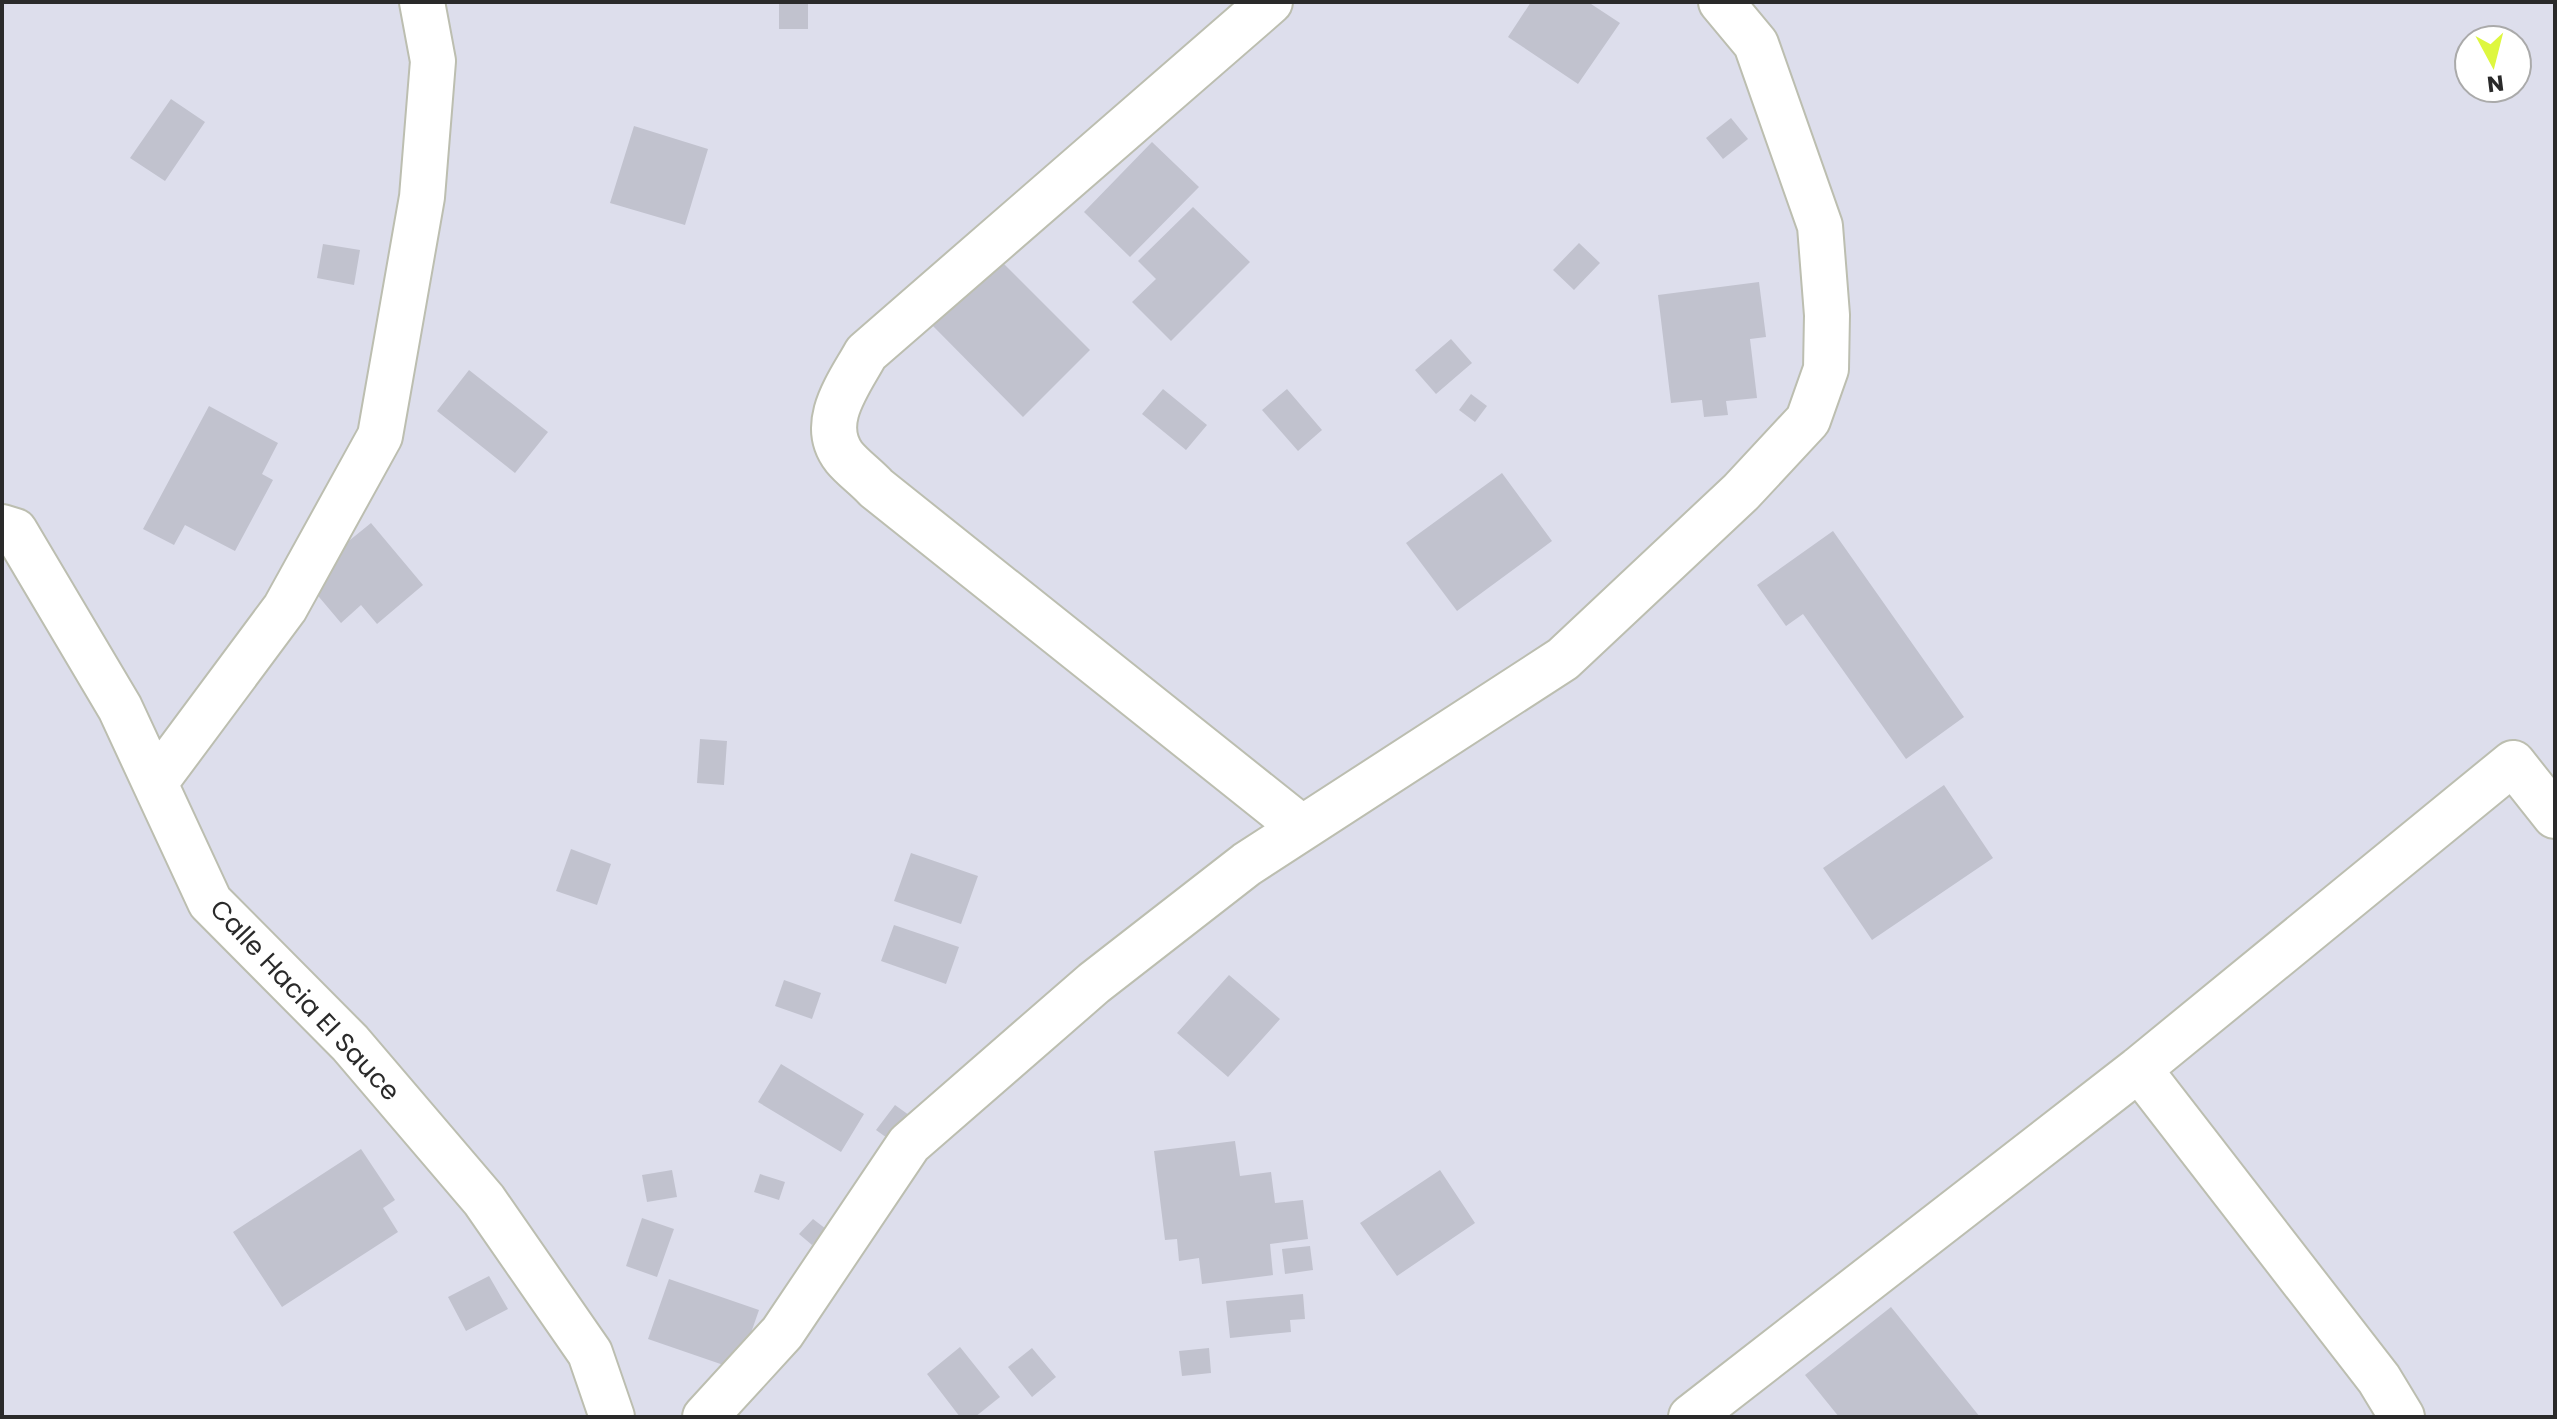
<svg xmlns="http://www.w3.org/2000/svg" width="2557" height="1419" viewBox="0 0 2557 1419" font-family="Poppins,sans-serif">
	<style>
		.building { fill: #c1c2ce }
		.lines { fill: none; stroke-linecap: round; stroke-linejoin: round }
		.minor-casing { stroke: #bcbeb0; stroke-width: 48 }
		.minor { stroke: #fff; stroke-width: 44 }
		.labels { text-anchor: middle; dominant-baseline: central; stroke-width: 6; stroke-linejoin: round; paint-order: stroke }
		.street-label { font-size: 26px; fill: #2a2a2a; stroke: #fff }
	</style>
	<rect width="100%" height="100%" fill="#dddeec"/>
	<!-- building -->
	<path class="building" d="M779 2H808V29H779Z
		M1531 2H1588L1620 23 1578 84 1508 37Z
		M171 99 205 122 165 181 130 158Z
		M1731 118 1748 139 1723 159 1706 138Z
		M634 126 708 149 685 225 610 203Z
		M1152 142 1199 187 1130 257 1084 212Z
		M1193 207 1250 262 1171 341 1132 302 1156 279 1138 261Z
		M1579 243 1600 263 1574 290 1553 270Z
		M323 244 360 250 354 285 317 278Z
		M999 259 1090 350 1023 417 932 325Z
		M1759 282 1766 337 1750 339 1757 398 1726 401 1728 415 1704 417 1702 400 1671 403 1658 295Z
		M1451 339 1472 363 1436 394 1415 370Z
		M469 370 548 432 515 473 437 411Z
		M1163 389 1207 425 1186 450 1142 414Z
		M1287 389 1322 430 1298 451 1262 410Z
		M1471 394 1487 406 1475 422 1459 410Z
		M209 406 278 443 262 474 273 480 235 551 185 525 174 545 143 529Z
		M1502 473 1552 541 1457 611 1406 543Z
		M371 523 423 585 377 624 361 605 341 623 303 578Z
		M1833 531 1964 717 1906 759 1803 614 1786 626 1757 585Z
		M700 739 727 741 724 785 697 783Z
		M1944 785 1993 858 1872 940 1823 868Z
		M571 849 611 864 597 905 556 891Z
		M911 853 978 876 961 924 894 901Z
		M894 925 959 947 946 984 881 961Z
		M1229 975 1280 1019 1228 1077 1177 1033Z
		M784 980 821 993 812 1019 775 1006Z
		M781 1064 864 1114 841 1152 758 1102Z
		M895 1105 920 1123 901 1148 876 1130Z
		M1235 1141 1240 1176 1271 1172 1275 1203 1303 1200 1308 1239 1270 1244 1273 1275 1202 1284 1199 1258 1179 1261 1177 1239 1165 1240 1154 1151Z
		M361 1149 395 1200 383 1208 398 1232 282 1307 233 1232Z
		M672 1170 677 1197 647 1202 642 1175Z
		M1440 1170 1475 1223 1397 1276 1360 1223Z
		M760 1174 785 1182 779 1200 754 1192Z
		M642 1218 674 1229 657 1277 626 1266Z
		M813 1219 826 1229 812 1245 799 1234Z
		M1310 1246 1313 1270 1285 1274 1282 1249Z
		M489 1276 508 1309 466 1331 448 1297Z
		M669 1279 759 1310 738 1370 648 1339Z
		M1303 1294 1305 1319 1290 1320 1291 1332 1230 1338 1226 1301Z
		M1891 1307 1980 1417H1839L1805 1375Z
		M960 1347 1000 1397 975 1417H960L927 1374Z
		M1032 1348 1056 1377 1032 1397 1008 1367Z
		M1209 1348 1211 1373 1182 1376 1179 1351Z"/>
	<g class="lines">
		<defs>
			<path id="minor" d="M1270 2 866 353C849 384 818 423 844 457 853 468 866 477 876 488L1302 828
				M2 527 15 531 120 708 210 902 350 1043 484 1200 590 1353 612 1417
				M155 783 285 608 380 436 422 197 433 61 422 2
				M2139 1069 2379 1379 2402 1417
				M705 1417 782 1333 909 1144 1094 983 1247 864 1563 659 1741 492 1808 420 1826 369 1827 315 1820 226 1756 44 1721 2
				M1691 1417 2139 1069 2513 763 2555 816"/>
		</defs>
		<!-- minor casing -->
		<use href="#minor" class="minor-casing"/>
		<!-- minor -->
		<use href="#minor" class="minor"/>
	</g>
	<g class="labels">
		<!-- street labels -->
		<g class="street-label">
			<text transform="translate(305 1000) rotate(47)">Calle Hacia El Sauce</text>
		</g>
	</g>
	<!-- border -->
	<rect width="2557" height="1419" fill="none" stroke="#2a2a2a" stroke-width="8"/>
	<!-- north arrow -->
	<g transform="translate(2493 64) rotate(173)"><circle r="38" fill="#ffffff" stroke="#aaaaaa" stroke-width="2"/>
	<path d="M0-6L14 30L0 20L-14 30Z" fill="#def73f"/>
	<text y="-12" font-size="22" font-weight="bold" text-anchor="middle" fill="#2a2a2a">N</text>
	</g>
</svg>
